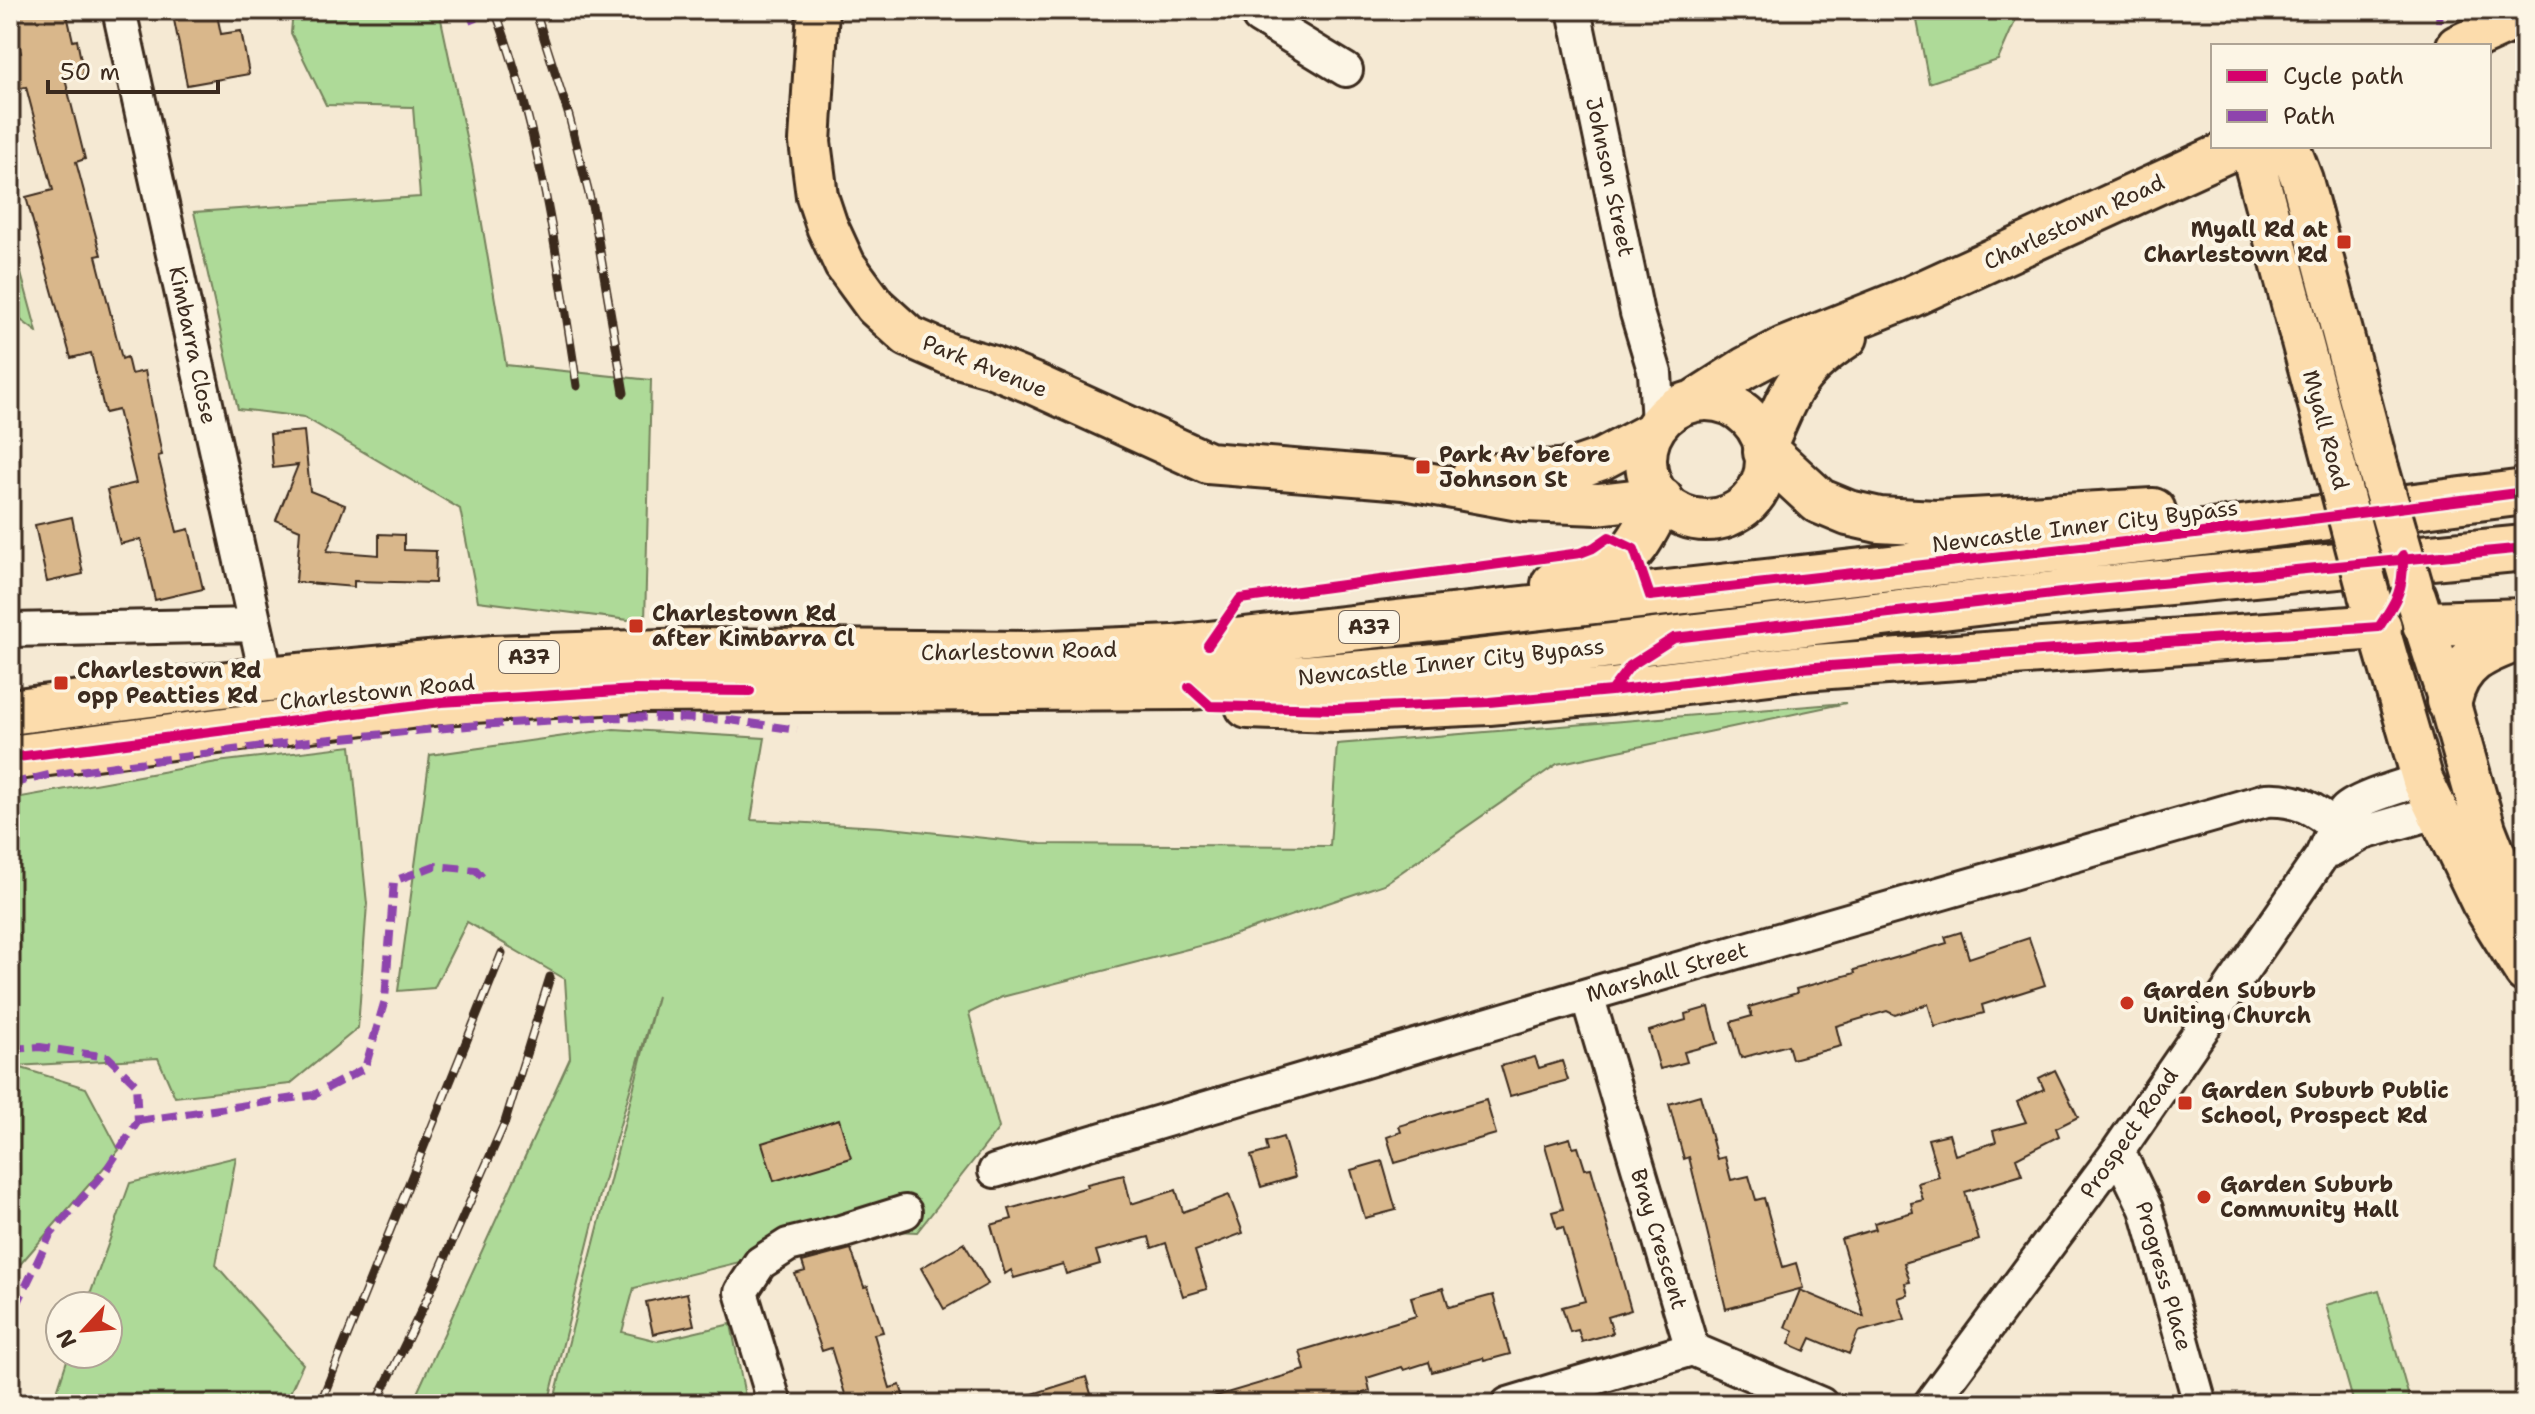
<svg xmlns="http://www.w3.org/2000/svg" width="2535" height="1414" viewBox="0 0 2535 1414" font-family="'Shantell Sans',sans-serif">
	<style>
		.green { fill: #aeda98; stroke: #74825b; stroke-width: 2 }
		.building { fill: #d9b78b; stroke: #3b2a1e; stroke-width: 2 }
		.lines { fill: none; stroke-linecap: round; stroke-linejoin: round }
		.minor-casing { stroke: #3b2a1e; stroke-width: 38 }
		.major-casing { stroke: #3b2a1e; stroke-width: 46 }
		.highway-casing { stroke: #3b2a1e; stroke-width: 50 }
		.minor { stroke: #fcf5e5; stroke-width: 32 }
		.major { stroke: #fcdcac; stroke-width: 40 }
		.highway { stroke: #fcdcac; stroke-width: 44 }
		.rail-casing { stroke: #3b2a1e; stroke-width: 9 }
		.rail { stroke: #fcf5e5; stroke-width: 6; stroke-dasharray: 18; stroke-linecap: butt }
		.major-bridge-casing { stroke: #3b2a1e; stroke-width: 46; stroke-linecap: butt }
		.major-bridge { stroke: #fcdcac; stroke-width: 40 }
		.quiet { stroke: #8e44ad; stroke-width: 8; stroke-dasharray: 16 8; stroke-linecap: butt }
		.cycleway-casing { stroke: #fcf5e5; stroke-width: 15 }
		.cycleway { stroke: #d6006c; stroke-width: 10 }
		.poi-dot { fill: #c8321e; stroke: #fcf5e5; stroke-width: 3 }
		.labels { text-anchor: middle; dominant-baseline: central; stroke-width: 8; stroke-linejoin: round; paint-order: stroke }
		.shield { fill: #fcf5e5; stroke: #75675a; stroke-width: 2 }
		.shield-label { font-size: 20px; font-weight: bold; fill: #3b2a1e }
		.street-label { font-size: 22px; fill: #3b2a1e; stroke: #fcf5e5 }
		.poi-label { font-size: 22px; font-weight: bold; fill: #3b2a1e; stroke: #fcf5e5; text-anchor: start }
	</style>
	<rect width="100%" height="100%" fill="#f5e9d3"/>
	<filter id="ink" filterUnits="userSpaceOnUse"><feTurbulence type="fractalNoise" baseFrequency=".0125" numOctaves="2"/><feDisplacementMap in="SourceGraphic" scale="16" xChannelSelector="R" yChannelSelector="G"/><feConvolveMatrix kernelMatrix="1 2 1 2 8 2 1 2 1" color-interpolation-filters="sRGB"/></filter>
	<g filter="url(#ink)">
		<!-- green -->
		<path class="green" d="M293 10H439L472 165 506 365 651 380 645 622 478 601 460 509 304 417 238 409 194 212 420 197 413 107 326 105 291 33Z
			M1915 10H2020L1998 60 1929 83Z
			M10 233 37 332 10 312Z
			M1846 703 1557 764 1384 884 1207 944 1002 997 969 1013 999 1128 917 1232 869 1230 634 1288 622 1332 658 1341 731 1324 745 1396 739 1404H553L657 996 601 1191 548 1404H412L570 1058 565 979 467 922 434 988 398 991 430 755 614 729 765 738 751 820 881 827 1041 844 1330 846 1337 744Z
			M351 746 367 904 358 1028 290 1084 175 1097 158 1058 15 1066 86 1088 119 1150 10 1276V799L217 762Z
			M236 1157 216 1265 303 1364 285 1404H53L69 1354H108V1306H86L130 1183Z
			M2379 1290 2410 1401 2402 1404H2354L2326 1305Z"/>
		<!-- building -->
		<path class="building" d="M11 10H66L73 41 77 40 84 75 65 79 85 159 76 162 101 255 96 256 122 359 127 357 131 374 145 371 162 455 158 456 177 532 189 529 203 589 155 600 141 539 120 544 107 490 136 483 118 410 105 413 91 353 71 358 26 197 53 190 26 87 16 89 10 55 21 53Z
			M172 10H216L221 34 241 31 249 74 187 85Z
			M304 431 310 491 345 505 327 551 379 555V534L404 535V550L436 551 435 583 354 581V587L296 582 300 530 276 520 298 465 273 468 270 434Z
			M72 517 83 574 47 582 35 525Z
			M1961 932 1969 958 2029 938 2045 985 1982 1005 1984 1013 1935 1027 1928 1004 1895 1015 1887 1011 1836 1026 1841 1046 1792 1059 1788 1045 1741 1058 1731 1022 1752 1016 1749 1007 1797 993 1796 989 1855 973 1854 970 1947 943 1945 937Z
			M1709 1007 1718 1043 1684 1052 1687 1062 1660 1069 1649 1031 1686 1020 1685 1014Z
			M1535 1057 1539 1068 1562 1061 1568 1080 1510 1096 1501 1066Z
			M2055 1070 2078 1117 2056 1128 2059 1136 2016 1158 2022 1175 1965 1192 1979 1240 1904 1263 1910 1282 1905 1283 1908 1295 1898 1298 1905 1319 1858 1332 1849 1354 1811 1338 1805 1351 1789 1344 1794 1331 1785 1327 1800 1290 1864 1317 1841 1239 1876 1229 1874 1223 1913 1212 1911 1203 1923 1200 1918 1183 1939 1177 1928 1139 1949 1134 1955 1155 1996 1142 1993 1131 2026 1122 2017 1102 2044 1089 2039 1078Z
			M1700 1095 1717 1159 1725 1157 1731 1180 1749 1176 1756 1200 1764 1198 1783 1267 1796 1263 1803 1288 1726 1309 1689 1157 1684 1159 1669 1104Z
			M1486 1100 1496 1134 1395 1163 1387 1137 1401 1132 1399 1126Z
			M839 1119 851 1158 774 1181 762 1143Z
			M1283 1137 1295 1177 1261 1187 1251 1156 1268 1151 1266 1142Z
			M1570 1138 1573 1148 1578 1147 1585 1169 1591 1168 1631 1310 1608 1317 1613 1333 1582 1342 1578 1330 1570 1332 1562 1307 1585 1301 1563 1227 1557 1229 1552 1212 1563 1209 1545 1145Z
			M1382 1161 1396 1210 1365 1218 1351 1170Z
			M1124 1175 1131 1204 1176 1190 1183 1212 1229 1195 1243 1233 1195 1251 1207 1289 1183 1296 1166 1243 1152 1248 1149 1237 1096 1251 1100 1264 1066 1274 1063 1264 1014 1278 1011 1270 1005 1274 991 1225 1012 1219 1009 1209 1088 1187 1087 1184Z
			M964 1243 988 1284 944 1309 921 1268Z
			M851 1249 864 1287 868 1286 883 1332 874 1334 890 1388 900 1385 906 1404H848L831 1348 822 1351 805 1302 795 1274 805 1271 802 1262Z
			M1443 1288 1449 1307 1493 1295 1510 1354 1484 1361 1483 1358 1432 1372 1429 1362 1404 1370 1402 1367 1367 1378 1370 1391 1325 1404H1206V1399L1305 1370 1300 1351 1416 1316 1411 1297Z
			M687 1293 694 1325 653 1334 646 1302Z
			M1086 1377 1094 1404H1015L1014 1400Z"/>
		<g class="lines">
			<defs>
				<path id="minor" d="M119 10 267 679
					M1257 10 1259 17 1346 70
					M1574 10 1637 313 1655 373 1658 424
					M10 630 255 625
					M2331 851 2363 833 2436 812
					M1587 995 1692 1349
					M2118 1151 2146 1209 2200 1404
					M995 1171 1587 995 2266 800C2302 798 2325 814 2348 841
					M1692 1349 1821 1404
					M775 1404 741 1292 760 1263 788 1245 841 1232 905 1212
					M1508 1404 1692 1349
					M1930 1404 2118 1151 2321 857C2328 843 2334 823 2345 811 2354 800 2408 783 2423 781"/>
				<path id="major" d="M818 10 810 142 817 196 827 226 845 265 875 306 908 336 951 355 990 366 1032 383 1208 463 1404 479 1525 501 1598 504 1659 497
					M2457 46 2525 15
					M2250 146 2337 473
					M2289 146 2302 180 2378 468
					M1695 400 1745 368 1783 348 1908 298 2240 146
					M1646 460a60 60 0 1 1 120 0a60 60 0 1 1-120 0Z
					M1765 448C1790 392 1794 372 1847 337
					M1472 476 1573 469 1602 459 1653 432
					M2369 595 2423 781 2482 903 2525 972
					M2415 596 2449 701 2485 829 2525 930"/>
				<path id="highway" d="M1766 452 1819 501 1848 513 1879 520 1936 523 2153 511
					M1554 584C1568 580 1583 579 1597 575 1632 563 1646 530 1661 500
					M2425 624 2525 621
					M2449 701C2458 658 2487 650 2525 636
					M1248 706 1336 709 1489 702 1611 691 1802 668 2379 627
					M10 712 267 679 494 658 691 651 1027 654 1173 648 2195 534 2525 492
					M10 758 441 702 635 690 1189 687 1425 668 2087 590 2525 548"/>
			</defs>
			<!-- minor casing -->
			<use href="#minor" class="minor-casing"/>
			<!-- major casing -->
			<use href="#major" class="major-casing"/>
			<!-- highway casing -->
			<use href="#highway" class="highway-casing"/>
			<!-- minor -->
			<use href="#minor" class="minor"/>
			<!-- major -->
			<use href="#major" class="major"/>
			<!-- highway -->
			<use href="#highway" class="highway"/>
			<defs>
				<path id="rail" d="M495 10C540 131 558 260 577 386
					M535 10 569 116 593 210 624 393
					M320 1404 502 953
					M376 1404 427 1299 505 1122 550 977"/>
			</defs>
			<!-- rail casing -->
			<use href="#rail" class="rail-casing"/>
			<!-- rail -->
			<use href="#rail" class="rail"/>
			<defs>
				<path id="major-bridge" d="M2378 468 2412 586
					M2337 473 2368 591"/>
			</defs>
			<!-- major-bridge casing -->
			<use href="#major-bridge" class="major-bridge-casing"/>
			<!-- major-bridge -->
			<use href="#major-bridge" class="major-bridge"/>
			<!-- quiet -->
			<path class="quiet" d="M469 10 474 23
				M2439 22 2440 10
				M10 784 49 775 270 745 478 725 608 717 670 718 730 720 797 730
				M10 1049 40 1047 108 1057 136 1084 138 1121 105 1172 50 1235 14 1311 10 1370
				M138 1121 314 1095 365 1068 385 1000 394 881 434 866 476 870 482 877"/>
			<defs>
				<path id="cycleway" d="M1208 645 1240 599 1580 553 1593 548 1609 537 1634 549 1650 596 2195 534 2525 492
					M1189 687 1210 706 1336 709 1489 702 1611 691 1802 668 2379 627C2397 600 2404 589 2403 555
					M1611 691 1630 666 1674 638 2087 590 2525 548
					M10 758 441 702 635 690 750 691"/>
			</defs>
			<!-- cycleway casing -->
			<use href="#cycleway" class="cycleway-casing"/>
			<!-- cycleway -->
			<use href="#cycleway" class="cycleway"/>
		</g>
	</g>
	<!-- markers -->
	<g class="poi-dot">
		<rect x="2336" y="234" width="16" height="16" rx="4"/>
		<rect x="1415" y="459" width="16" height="16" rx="4"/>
		<rect x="628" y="618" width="16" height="16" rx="4"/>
		<rect x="53" y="675" width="16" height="16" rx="4"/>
		<circle cx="2127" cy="1003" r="8"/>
		<rect x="2177" y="1095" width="16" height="16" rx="4"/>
		<circle cx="2204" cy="1197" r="8"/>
	</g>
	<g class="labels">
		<!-- shield labels -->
		<g class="shield">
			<rect x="1339" y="611" width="60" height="32" rx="6"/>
			<rect x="499" y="641" width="60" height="32" rx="6"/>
		</g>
		<g class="shield-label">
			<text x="1369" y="627">A37</text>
			<text x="529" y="657">A37</text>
		</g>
		<!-- street labels -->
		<g class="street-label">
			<text transform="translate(1610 177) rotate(78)">Johnson Street</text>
			<text transform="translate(2074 222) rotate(-25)">Charlestown Road</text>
			<text transform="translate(193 345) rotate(78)">Kimbarra Close</text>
			<text transform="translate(985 366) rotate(22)">Park Avenue</text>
			<text transform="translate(2326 430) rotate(75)">Myall Road</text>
			<text transform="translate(2085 526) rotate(-7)">Newcastle Inner City Bypass</text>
			<text transform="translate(1019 651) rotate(-1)">Charlestown Road</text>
			<text transform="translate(1451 662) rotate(-6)">Newcastle Inner City Bypass</text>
			<text transform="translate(377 692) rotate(-6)">Charlestown Road</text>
			<text transform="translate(1667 972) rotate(-16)">Marshall Street</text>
			<text transform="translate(2129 1133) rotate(-55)">Prospect Road</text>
			<text transform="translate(1659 1239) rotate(73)">Bray Crescent</text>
			<text transform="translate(2164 1276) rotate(74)">Progress Place</text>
		</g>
		<!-- poi labels -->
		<g class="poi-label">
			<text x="2328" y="229" text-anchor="end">Myall Rd at<tspan x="2328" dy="25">Charlestown Rd</tspan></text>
			<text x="1439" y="454">Park Av before<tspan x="1439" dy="25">Johnson St</tspan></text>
			<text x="652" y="613">Charlestown Rd<tspan x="652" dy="25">after Kimbarra Cl</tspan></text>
			<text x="77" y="670">Charlestown Rd<tspan x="77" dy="25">opp Peatties Rd</tspan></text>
			<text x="2143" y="990">Garden Suburb<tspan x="2143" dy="25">Uniting Church</tspan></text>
			<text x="2201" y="1090">Garden Suburb Public<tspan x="2201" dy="25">School, Prospect Rd</tspan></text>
			<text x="2220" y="1184">Garden Suburb<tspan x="2220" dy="25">Community Hall</tspan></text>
		</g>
	</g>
	<!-- margin -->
	<rect width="2535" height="1414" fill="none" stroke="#fcf5e5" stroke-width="40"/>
	<rect x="20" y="20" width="2495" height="1374" fill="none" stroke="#3b2a1e" stroke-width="3" filter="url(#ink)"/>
	<!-- legend -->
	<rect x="2211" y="44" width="280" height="104" fill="#fcf5e5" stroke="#afa495" stroke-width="2"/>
	<rect x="2227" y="70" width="40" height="12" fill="#d6006c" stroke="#afa495" stroke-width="2"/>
	<text x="2283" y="84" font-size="24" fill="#3b2a1e">Cycle path</text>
	<rect x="2227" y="110" width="40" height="12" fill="#8e44ad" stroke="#afa495" stroke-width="2"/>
	<text x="2283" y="124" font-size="24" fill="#3b2a1e">Path</text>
	<!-- north arrow -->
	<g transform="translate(84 1330) rotate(244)"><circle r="38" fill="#fcf5e5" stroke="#afa495" stroke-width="2"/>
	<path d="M0-6L14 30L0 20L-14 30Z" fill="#c8321e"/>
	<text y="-12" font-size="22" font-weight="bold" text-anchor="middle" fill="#3b2a1e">N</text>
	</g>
	<!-- scale -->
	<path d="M48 80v12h170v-12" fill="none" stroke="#3b2a1e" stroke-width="4"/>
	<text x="60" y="80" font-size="24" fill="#3b2a1e" stroke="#fcf5e5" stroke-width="6" paint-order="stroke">50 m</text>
</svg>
